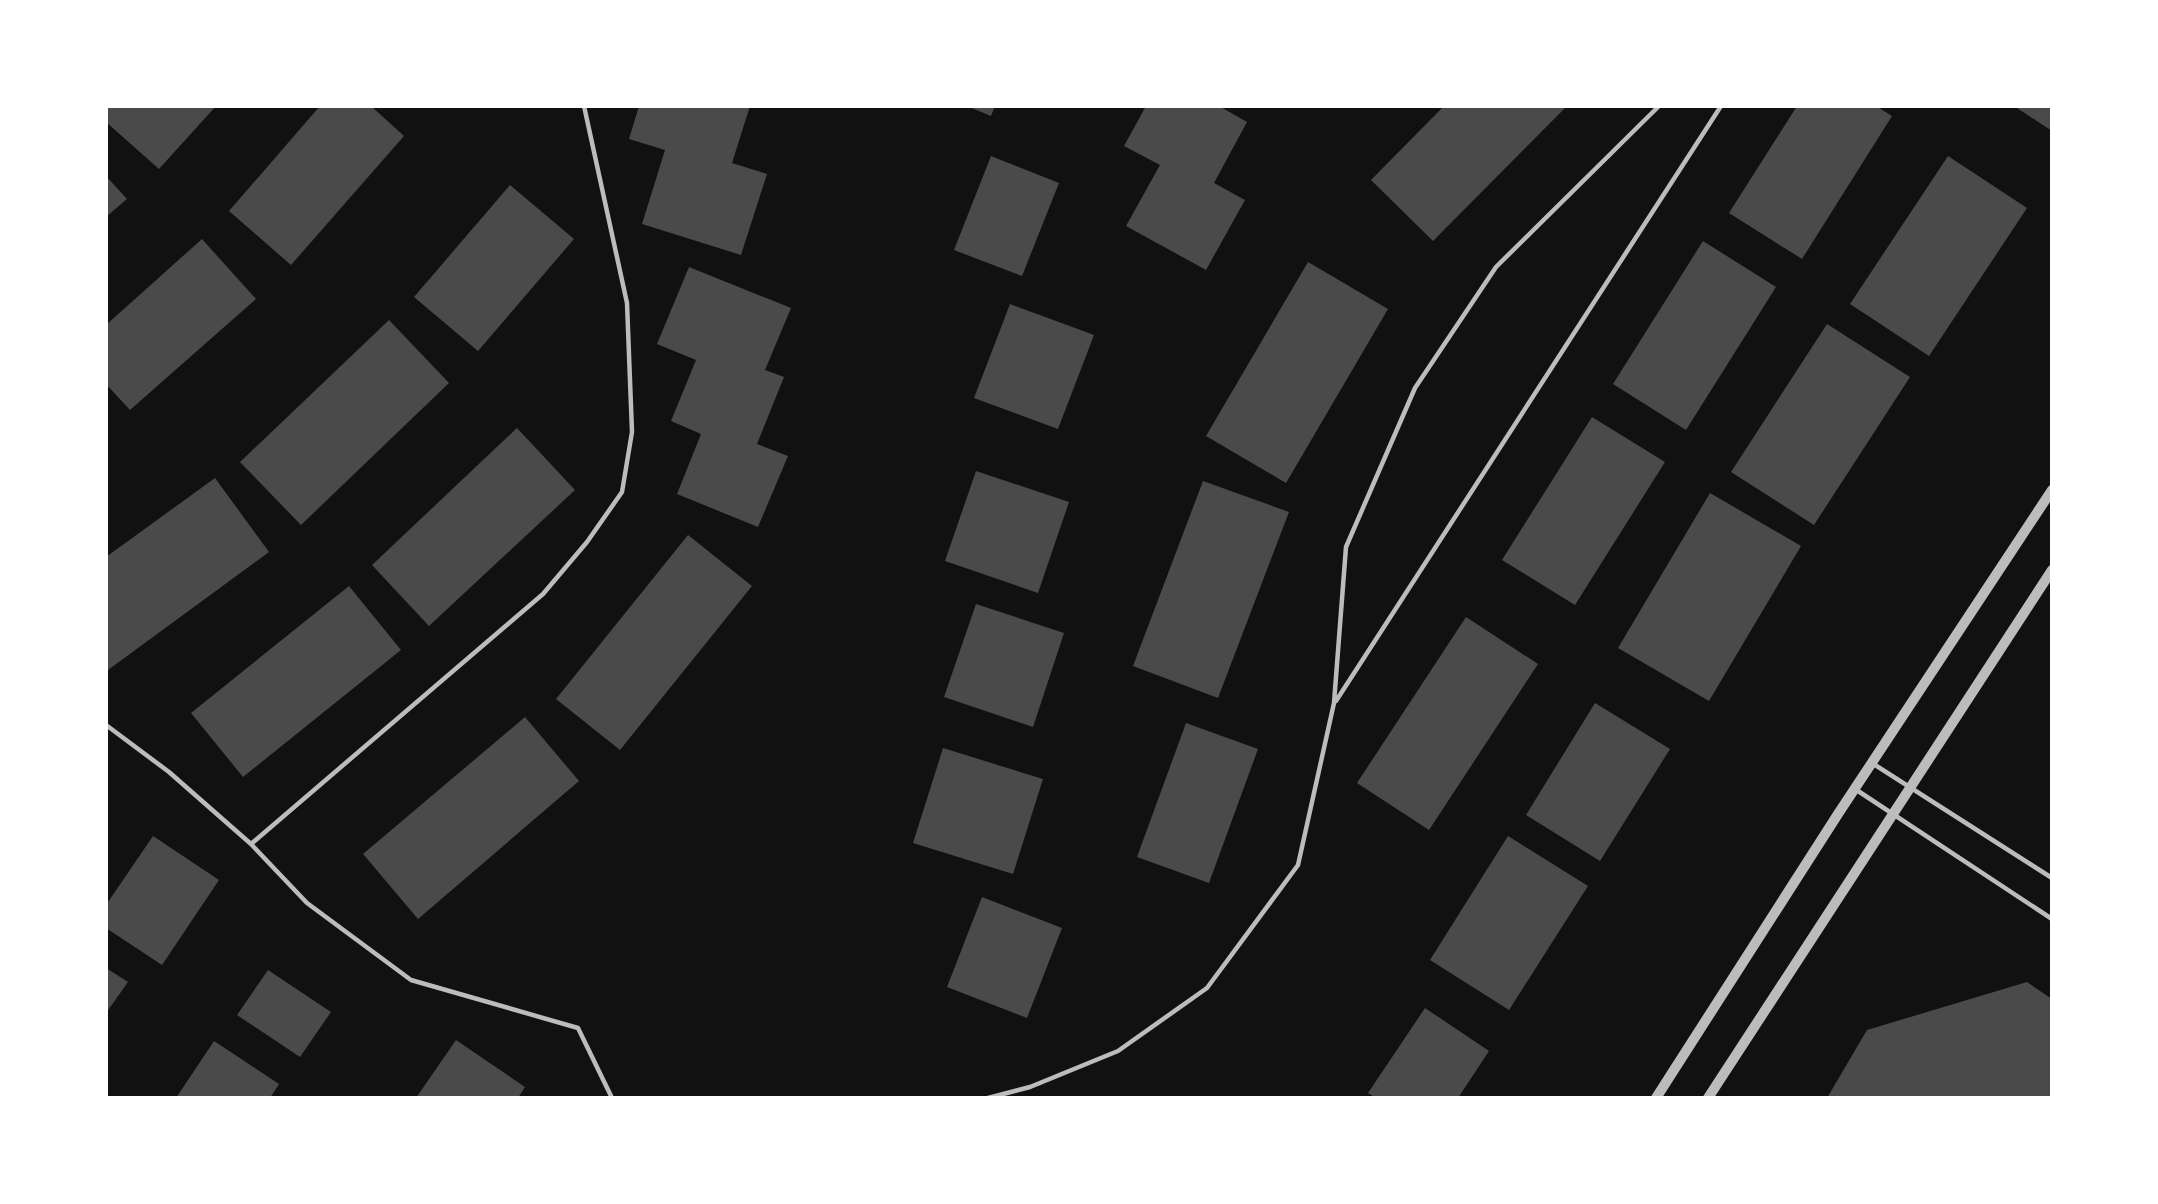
<svg xmlns="http://www.w3.org/2000/svg" width="2158" height="1204" viewBox="0 0 2158 1204" font-family="Jost,sans-serif">
	<style>
		.building { fill: #4a4a4a }
		.lines { fill: none; stroke-linecap: round; stroke-linejoin: round }
		.service { stroke: #bcbcbc; stroke-width: 4.5 }
		.tertiary { stroke: #bcbcbc; stroke-width: 10 }
	</style>
	<rect width="100%" height="100%" fill="#111"/>
	<!-- building -->
	<path class="building" d="M106 106H216L159 169 106 122Z
		M320 106H371L404 136 291 265 229 211Z
		M639 106H750L732 163 767 174 741 255 642 224 665 150 629 139Z
		M967 106H995L991 116Z
		M1146 106H1219L1247 122 1214 183 1245 200 1206 270 1126 226 1160 165 1124 146Z
		M1444 106H1567L1433 241 1371 180Z
		M1797 106H1876L1892 116 1802 259 1729 213Z
		M2014 106H2052V131Z
		M991 156 1059 183 1022 276 954 250Z
		M1948 156 2027 208 1929 356 1850 304Z
		M106 176 127 199 106 217Z
		M510 185 574 239 478 351 414 297Z
		M202 239 256 299 130 410 106 384V325Z
		M1703 241 1776 287 1686 430 1613 384Z
		M1308 262 1388 309 1286 483 1206 436Z
		M689 267 791 308 765 370 784 377 757 444 788 456 758 527 677 494 701 434 671 421 696 360 657 344Z
		M1010 304 1094 335 1058 429 974 398Z
		M389 320 449 383 301 525 240 462Z
		M1827 324 1910 377 1814 525 1731 472Z
		M1592 417 1665 462 1575 605 1502 560Z
		M517 428 575 490 429 626 372 565Z
		M976 471 1069 502 1038 593 945 561Z
		M215 478 269 552 108 670 106 557Z
		M1203 481 1289 512 1218 698 1133 666Z
		M1710 493 1801 546 1709 701 1618 648Z
		M688 535 752 586 620 750 556 699Z
		M349 586 401 650 243 777 191 713Z
		M976 604 1064 633 1033 727 944 697Z
		M1466 617 1538 664 1429 830 1357 783Z
		M1595 703 1670 749 1600 861 1526 815Z
		M525 717 579 781 418 919 363 854Z
		M1186 723 1258 749 1209 883 1137 857Z
		M943 748 1043 779 1013 874 913 843Z
		M153 836 219 880 162 965 106 928V905Z
		M1508 836 1588 886 1509 1010 1430 960Z
		M982 897 1062 928 1027 1018 947 987Z
		M106 968 128 982 106 1013Z
		M268 970 331 1012 300 1057 237 1015Z
		M2027 982 2052 999V1098H1827L1867 1030Z
		M1425 1008 1489 1051 1458 1098H1376L1368 1093Z
		M456 1040 525 1087 518 1098H416Z
		M214 1041 279 1084 270 1098H176Z"/>
	<g class="lines">
		<!-- service -->
		<path class="service" d="M1336 701 1721 106
			M106 725 169 772 251 844 307 903 411 980 578 1028 612 1098
			M1872 763 2052 878
			M1855 789 2052 919
			M251 844 543 594 587 542 622 492 632 432 627 303 584 106
			M988 1098 1030 1087 1118 1051 1207 988 1298 865 1334 703 1346 547 1415 388 1496 267 1659 106"/>
		<!-- tertiary -->
		<path class="tertiary" d="M1656 1098 1838 814 2052 490
			M1708 1098 2052 570"/>
	</g>
	<!-- border -->
	<rect width="2158" height="1204" fill="none" stroke="#ffffff" stroke-width="216"/>
</svg>
